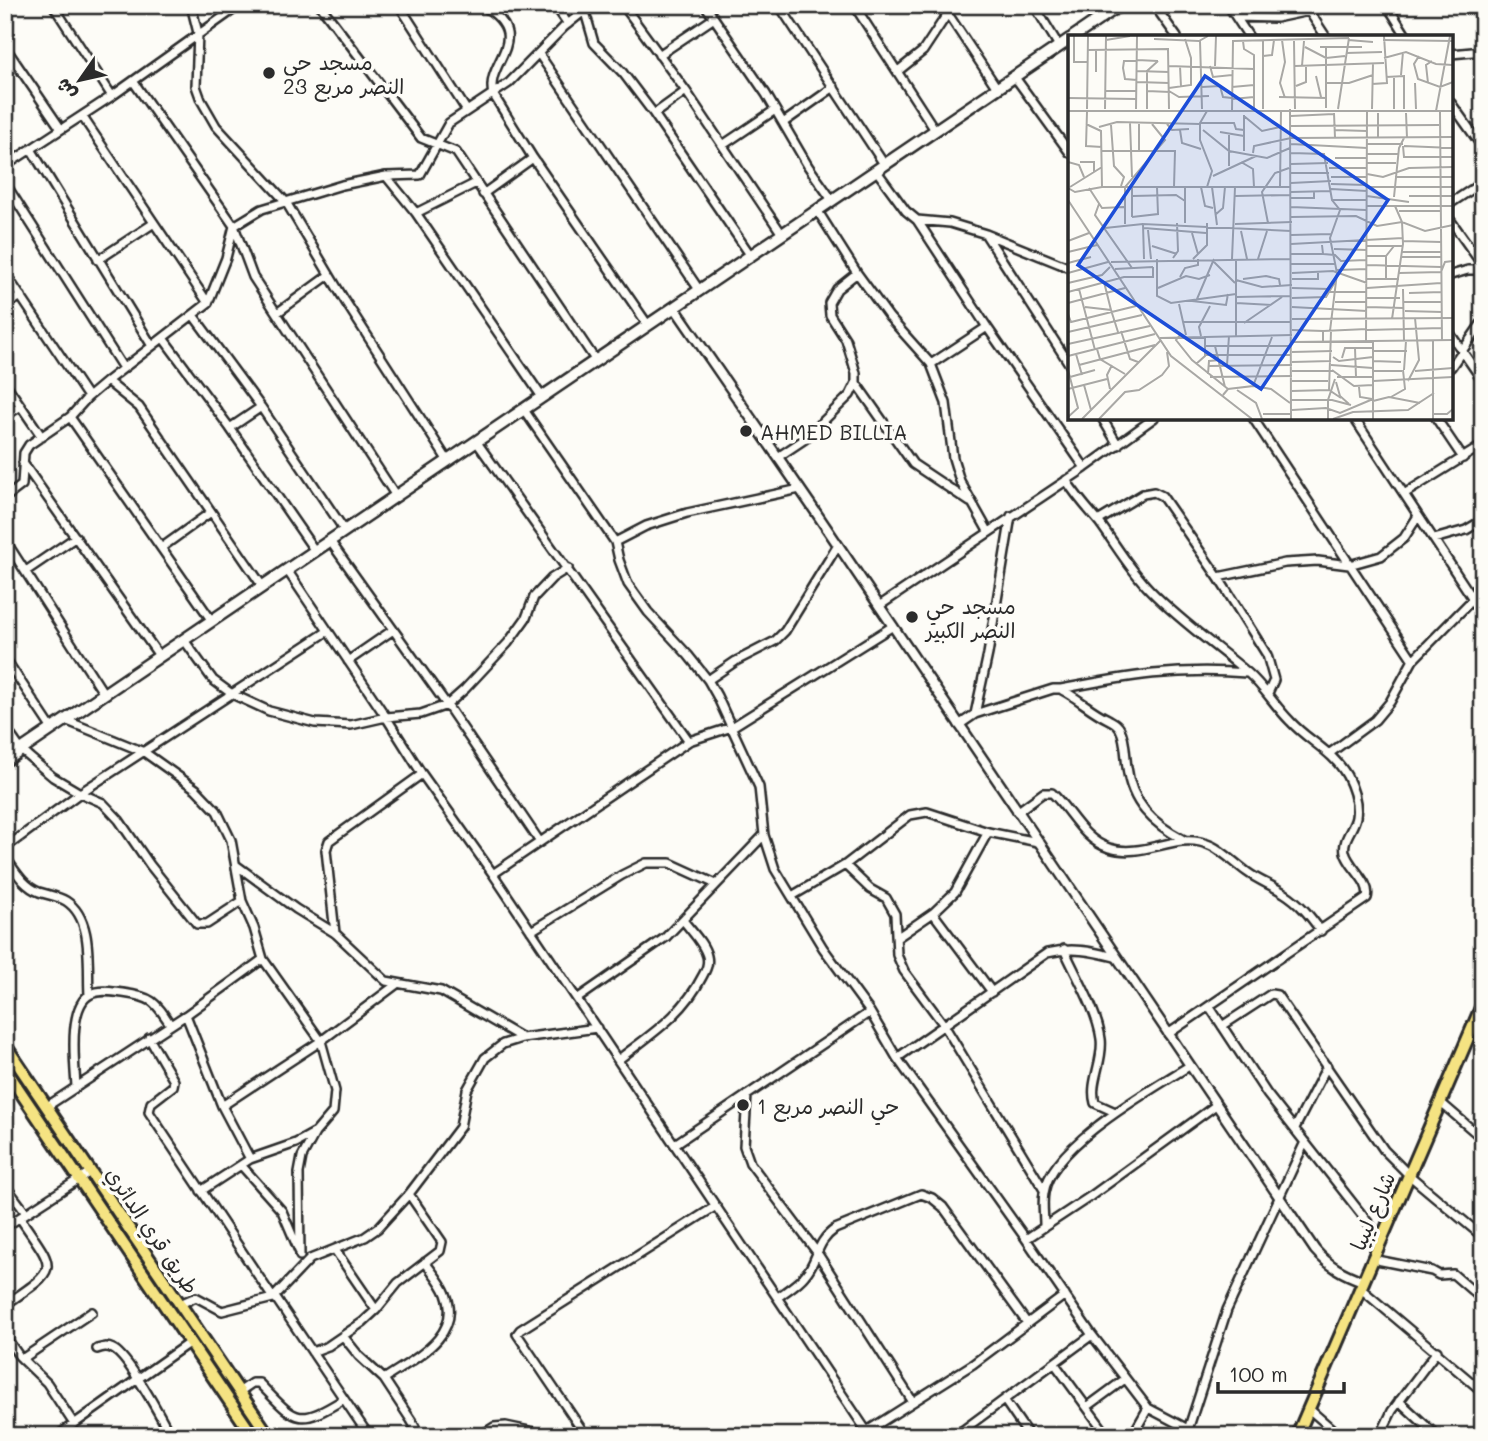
<svg xmlns="http://www.w3.org/2000/svg" width="1488" height="1441" viewBox="0 0 1488 1441" font-family="Mali,'Playpen Sans Arabic',sans-serif">
	<style>
		.lines { fill: none; stroke-linecap: round; stroke-linejoin: round }
		.minor-casing { stroke: #2b2b2b; stroke-width: 12 }
		.tertiary-casing { stroke: #2b2b2b; stroke-width: 13 }
		.secondary-casing { stroke: #2b2b2b; stroke-width: 15 }
		.trunk-casing { stroke: #2b2b2b; stroke-width: 16 }
		.minor { stroke: #fdfcf7; stroke-width: 7 }
		.tertiary { stroke: #fdfcf7; stroke-width: 8 }
		.secondary { stroke: #fdfcf7; stroke-width: 10 }
		.trunk { stroke: #f5e382; stroke-width: 10 }
		.poi-dot { fill: #2b2b2b; stroke: #fdfcf7; stroke-width: 2.5 }
		.labels { text-anchor: middle; dominant-baseline: central; stroke-width: 7; stroke-linejoin: round; paint-order: stroke }
		.poi-label { font-size: 21px; fill: #2b2b2b; stroke: #fdfcf7; text-anchor: start }
		.street-label { font-size: 21px; fill: #2b2b2b; stroke: #fdfcf7 }
		.inset-road { fill: none; stroke: #a9a8a5; stroke-width: 2 }
		.view { fill: #1d4ed8; fill-opacity: 0.15; stroke: #1d4ed8; stroke-width: 3.5 }
		.inset-edge { fill: none; stroke: #2b2b2b; stroke-width: 3.5 }
	</style>
	<rect width="100%" height="100%" fill="#fdfcf7"/>
	<filter id="ink" filterUnits="userSpaceOnUse"><feTurbulence type="fractalNoise" baseFrequency=".0143" numOctaves="2"/><feDisplacementMap in="SourceGraphic" scale="14" xChannelSelector="R" yChannelSelector="G"/><feConvolveMatrix kernelMatrix="1 2 1 2 8 2 1 2 1" color-interpolation-filters="sRGB"/></filter>
	<g filter="url(#ink)">
		<g class="lines">
			<defs>
				<path id="minor" d="M53 5 112 96
					M191 5 198 33 196 86 201 100 216 126 286 202 345 301 448 461
					M320 5 421 138 456 152 596 361
					M399 5 467 111
					M482 5C537 38 484 62 493 94L533 158
					M555 5 568 24
					M583 5 594 43 623 73 654 114 751 256
					M623 5 686 91
					M705 5 766 94 808 166 832 200
					M779 5 884 164
					M854 5 935 130
					M942 5 997 88
					M1034 5 1059 46
					M1154 5 1177 37
					M1228 5 1249 37
					M1305 5 1326 37
					M1387 5 1407 37
					M1481 5 1483 8
					M1236 17 1276 18 1309 11
					M5 47 61 129
					M539 54 700 291
					M1451 54 1483 51
					M659 55 714 18
					M898 71 923 51 948 13
					M1014 76 1070 153
					M133 81 234 226 253 277 396 496
					M1451 103 1483 148
					M654 114 686 91 782 234
					M82 116 208 303
					M783 123 834 87
					M723 145 775 110
					M31 149 152 346
					M5 166 112 96 240 5
					M876 170 906 211 917 220 987 327 1085 468
					M386 176 416 213 542 397
					M5 183 123 368
					M483 194 533 158 648 325
					M1451 203 1483 182
					M817 210 857 273 889 317 931 364 946 403 953 458 960 481 988 531
					M416 213 476 183
					M917 220 950 223 986 234 1070 268
					M1451 221 1483 266
					M986 235 1070 365
					M98 260 154 223
					M5 273 88 397
					M1451 275 1468 270H1483
					M5 306 21 296
					M277 313 329 275
					M193 315 261 407
					M1451 335 1483 381
					M163 338 230 428 315 551
					M931 364 987 327
					M1451 367 1483 321
					M107 381 139 407 263 587
					M5 383 42 437
					M856 383 913 464 970 502
					M524 410 615 542 619 560 628 584 648 612 688 655 708 680 717 696 759 787 764 835 775 869 823 948 870 1012 897 1058 1026 1239 1091 1196 1216 1105
					M5 416 21 406
					M70 417 212 621
					M1102 418 1118 445
					M1253 418 1413 660
					M1354 418 1483 614
					M1436 418 1463 458
					M230 428 261 407 345 531
					M476 441 689 741
					M778 457 805 439 850 395 856 383V373L846 340 830 315 829 303 837 289 857 273
					M23 463 160 657
					M1066 480C1076 496 1087 508 1099 522 1116 545 1130 570 1150 590 1180 621 1215 645 1248 673 1264 687 1275 706 1290 721 1308 741 1333 751 1347 776 1353 788 1358 804 1356 817 1354 829 1342 839 1345 852 1348 867 1372 882 1367 898L1168 1034
					M1404 494 1483 445
					M5 498 22 485 24 453 29 445 70 417 88 397 107 381 208 303 226 258 234 226 262 209 342 185 386 176 420 175 449 123 509 83 564 27 584 11 597 5
					M1098 521 1143 494 1154 492 1162 496 1218 577 1267 655 1274 680 1268 693
					M1434 539 1466 530 1483 520
					M5 540 104 694
					M330 541 447 705 540 842
					M615 542 646 526 687 513 800 489
					M161 548 211 512
					M287 570 386 717 422 774 493 874 870 1436
					M26 571 76 537
					M1218 577 1285 563 1318 561 1349 565 1381 556 1404 538 1418 516
					M879 606 1085 468 1154 418
					M184 640 213 680 232 694 269 711 315 723 351 725 386 717 421 714 447 705 465 689 508 643 526 618 534 597 552 578 568 568
					M5 658 52 729
					M348 661 393 630
					M708 680 736 661 775 641 785 631 838 545
					M1062 690C1078 698 1091 711 1108 719 1113 722 1117 723 1120 729 1126 740 1125 755 1127 767 1131 803 1153 824 1184 840
					M975 714 988 654 1011 516
					M65 720 144 752 196 789 217 811 231 840 242 901 254 928 263 959 321 1041 335 1091 333 1112 315 1133 302 1157 299 1173 300 1256
					M959 725 975 714 1053 689H1061C1127 676 1179 667 1247 673
					M5 727 21 750 53 777 80 793 103 803 119 820 150 865 197 924H207L242 901
					M1330 753 1375 720 1390 702 1413 660 1473 599
					M1017 812 1043 793H1052C1071 811 1083 840 1109 848 1133 856 1158 844 1182 841 1213 838 1225 856 1247 872 1259 881 1272 885 1284 893 1300 903 1310 916 1321 931
					M5 848 80 793 328 631
					M5 857C15 870 23 886 39 892 48 895 58 896 66 901 94 919 87 966 89 995
					M236 865 296 909 335 933 386 981 441 991 522 1038
					M845 865 870 889 886 898 895 914 897 955 904 971 944 1025 1044 1190
					M493 874 689 741 732 727 893 626
					M792 896 845 865 910 815 927 812 988 832 1038 842
					M933 913 992 992
					M531 931 622 875 646 863H670L716 884
					M335 933 326 850 329 841 422 774
					M898 937 933 913 955 892 988 832
					M1064 949C1076 976 1097 1010 1101 1039 1104 1061 1089 1082 1095 1103L1115 1112
					M577 999 666 937 764 835
					M1209 1006 1267 1094 1381 1239
					M186 1015 222 1106 250 1159
					M1222 1026 1271 994 1277 995 1384 1150 1409 1175 1483 1237
					M149 1038 174 1081 173 1086 151 1103 149 1112 273 1298
					M897 1058 1047 953C1072 947 1091 951 1115 957
					M618 1060C651 1034 683 1015 702 977 706 970 709 964 707 956 704 943 691 931 683 920
					M76 1087C75 1065 67 1005 91 994 101 989 113 992 123 993 152 997 155 1001 170 1024
					M747 1095 744 1146 750 1163 816 1251 913 1402
					M1440 1102 1483 1139
					M222 1106 321 1041 397 984
					M46 1107 186 1015 263 959
					M1295 1128 1327 1066
					M675 1144 870 1012
					M241 1165 282 1211 299 1251
					M5 1185 26 1213
					M201 1191 250 1159 296 1143 314 1133
					M1044 1225C1044 1215 1042 1203 1044 1193 1051 1145 1151 1090 1189 1066
					M5 1227 90 1172
					M1026 1239 1092 1335 1148 1408 1188 1429
					M335 1250 376 1310
					M1372 1259 1432 1271 1439 1275 1453 1274 1483 1300
					M1360 1288 1483 1392
					M275 1297 369 1436
					M778 1297C787 1290 798 1284 805 1275 819 1259 815 1243 835 1229L921 1194 932 1198 943 1207 1027 1323
					M180 1304 196 1297 222 1311 273 1298 310 1259 365 1237 378 1228 409 1194 460 1127 467 1090 485 1058 503 1044 522 1038 597 1028
					M5 1305C60 1267 57 1272 20 1218
					M5 1336 19 1356 47 1383 74 1424
					M343 1336 359 1356 384 1379 411 1420 415 1427V1436
					M97 1349C103 1347 107 1346 113 1349 128 1356 162 1419 171 1436
					M312 1352 328 1346 363 1322 376 1310 398 1283 440 1251 442 1242 409 1194
					M22 1359 92 1312
					M1055 1364 1108 1436
					M384 1379C413 1359 463 1337 446 1294 442 1283 432 1272 425 1262
					M239 1392 252 1383H259C296 1421 297 1428 344 1399
					M1005 1401 1029 1436
					M1399 1401 1437 1436
					M1087 1407 1125 1379
					M1309 1409 1340 1436
					M867 1431 973 1364 1065 1295
					M57 1436 190 1342
					M480 1436 494 1427 506 1426 553 1436
					M586 1436 517 1334 520 1330 716 1206
					M955 1436 1092 1335
					M1091 1436 1102 1428
					M1132 1436 1148 1408
					M1186 1436 1227 1310 1305 1142
					M1380 1436 1392 1411 1437 1351"/>
				<path id="tertiary" d="M675 308 815 511 1315 1250C1329 1266 1343 1274 1363 1281"/>
				<path id="secondary" d="M1073 37 1120 5
					M5 761 1070 39"/>
				<path id="trunk" d="M5 1045 269 1436
					M5 1069 253 1436
					M1297 1436 1483 1003"/>
			</defs>
			<!-- minor casing -->
			<use href="#minor" class="minor-casing"/>
			<!-- tertiary casing -->
			<use href="#tertiary" class="tertiary-casing"/>
			<!-- secondary casing -->
			<use href="#secondary" class="secondary-casing"/>
			<!-- trunk casing -->
			<use href="#trunk" class="trunk-casing"/>
			<!-- minor -->
			<use href="#minor" class="minor"/>
			<!-- tertiary -->
			<use href="#tertiary" class="tertiary"/>
			<!-- secondary -->
			<use href="#secondary" class="secondary"/>
			<!-- trunk -->
			<use href="#trunk" class="trunk"/>
		</g>
	</g>
	<!-- markers -->
	<g class="poi-dot">
		<circle cx="269" cy="73" r="7"/>
		<circle cx="746" cy="431" r="7"/>
		<circle cx="912" cy="617" r="7"/>
		<circle cx="743" cy="1105" r="7"/>
	</g>
	<g class="labels">
		<!-- poi labels -->
		<g class="poi-label">
			<text x="283" y="61">مسجد حي<tspan x="283" dy="24">النصر مربع 23</tspan></text>
			<text x="760" y="431">AHMED BILLIA</text>
			<text x="926" y="605">مسجد حي<tspan x="926" dy="24">النصر الكبير</tspan></text>
			<text x="757" y="1105">حي النصر مربع 1</text>
		</g>
		<!-- street labels -->
		<g class="street-label">
			<text transform="translate(1372 1211) rotate(-67)">شارع ليبيا</text>
			<text transform="translate(153 1230) rotate(56)">طريق قري الدائري</text>
		</g>
	</g>
	<!-- overview -->
	<g transform="translate(1068 35)">
		<rect width="385" height="385" fill="#fdfcf7"/>
		<path class="inset-road" d="M6 1V27H19M86 4 131 6 140 1M38 5 62 1M214 5 217 27 212 48 217 63M280 5 305 7M315 5 385 6M132 6 134 74M175 6 176 14 186 20V74M195 6V74M226 6 227 74M237 12 258 23 277 21M252 12H294M258 12V73M19 15 100 14 101 74M28 15V37M278 18 314 17M195 21 204 20 206 5M351 21 346 29 350 44 372 52 385 47M316 23 338 17 368 29 385 30M69 25 90 26M68 26H56L55 33 57 44 69 45M101 31 186 34M112 31 113 52M142 31 145 42 164 40M147 31 148 1M227 31 316 28M234 31 236 6M69 36 101 37M333 40 335 17M248 41 253 62M326 41V74M318 42 336 41V74M69 47 101 48M259 48H281L305 40M347 48 348 74M360 48 358 30 364 26M304 49 319 48 316 1M228 51 238 47V31M134 52 152 51 155 62 164 63M164 52 186 50M101 53 123 50V23L117 4M37 56H69M79 56 102 57M101 56 111 62 141 61M211 62 259 63M0 63 68 64M164 64 186 62M19 74 20 1M37 74 38 1M68 74 69 1M79 74V36L90 26M222 74 223 384M270 74 281 3M304 74 305 28M0 76H385M164 76 165 6 281 3M368 76 382 1M19 77 18 111 34 112M372 77 374 306M266 78 267 103M338 78 339 103M176 80V116M176 81 194 96 212 92M223 81 266 79M62 88 64 142M132 88H166L168 94 176 95M18 89 33 96 34 152M99 89 104 95 121 94M43 90 46 131 56 142 53 151M223 91 371 90M31 92 49 87 132 89M112 95 114 108 133 114M135 95 161 116 199 123 222 113M266 95 299 96M152 97 176 101M161 98V131M310 103V78M223 109 299 113M299 109H335M335 111 336 122H385M336 111 385 113M34 116H107L106 152M71 116V89M185 118 186 111 223 103 385 102M223 118 256 119 264 165 272 175 262 203 269 238 262 296M299 119H330M267 123H299M0 127 11 130 16 142M12 127H26V137M173 127 185 134 186 152M299 128H328M223 129 260 128M261 133H298M223 138H261M299 139 315 142 341 133 385 132M145 141 188 121M263 142H299M327 142H385M223 148 263 146M263 149 299 150M2 152 34 132M117 152V188M133 152 137 171 145 173M139 152 144 136 132 105V88L139 76M144 152 149 190M212 152 213 76M299 152H385M0 153 7 157 34 152H223M21 153 34 173 56 172M263 154 299 156M223 157 263 156M64 161 108 160 117 166M167 161 223 160M299 161 341 167M341 161H385M326 162 331 113 336 103M223 163H246V157M0 165 103 321 184 384M264 165H299M31 169 27 180 64 233M298 171H385M223 172 298 175M331 176H373M147 180 155 173 157 152M64 182 90 179 89 152M64 182V152M223 182 288 181 309 191 334 187 357 196 385 190M200 188 194 157 207 138 221 133M57 189V152L97 105 84 89M167 189 224 187M37 193 75 189M76 193 138 198M80 195 83 224M173 196 179 224M124 198 130 219M223 200 263 199M0 206 21 198M335 206 373 207M223 209 335 203M84 211 109 219M299 211H335M266 214 299 215M0 217 29 210M334 217H373M223 219H255L254 210M255 219 267 220 273 226 298 225M299 221H318L326 211M318 221V243M334 222H373M105 223 110 216 109 188M76 224 75 189 223 196M89 224V261L103 268 168 259M125 224 139 210V188M164 224 167 152M168 224V301M190 224 199 196M43 227 223 224M146 227 167 248M0 228 23 222M223 229H267M299 230 373 232M47 234 85 232M269 235 299 234M0 238 40 227M224 238 265 236 299 248M331 238 373 237 377 227 385 226M112 242 117 233 130 230V224M175 244 198 241 211 244 212 250M224 244H250V238M299 244H331M168 245 194 252 224 250M36 247 43 275M0 248 34 240 42 232M90 253 118 241 131 244 142 240M224 253 262 254M299 253 373 248M11 254 27 315M335 254 336 306M0 257 56 242H85V232M261 257H299M341 258 374 257M168 262 222 261M224 263 258 262 267 247M299 263H332M129 264 146 224M124 266 158 270 160 259M267 267H299M336 267H374M0 268 57 253M168 268 204 270M111 269 118 300M17 272 43 275 50 297M224 272 299 276M299 272 335 273M337 276 374 277M0 279 3 287 68 271M224 284 385 283M324 284 335 209 334 187 327 171M115 287H222M176 288 214 262M224 295 255 296V306M299 295 374 293M53 296 62 324 70 327M255 296 299 294M0 297 74 280M112 300 108 305 124 325 160 354M133 301 131 292 142 271M92 303 224 300M298 306 299 77M224 307 385 305M0 309 82 291M137 311H222M147 311 157 352M287 313 288 342M29 314 32 324 57 339M305 316H339M224 317 264 316M8 319 14 340M137 320H223M0 321 87 299M265 322 271 326 305 322M274 323 277 313H305M305 326 333 327M224 327 263 326M128 329 137 321V301M11 330 87 310M159 330 161 301M263 330 305 333M140 331 224 330M0 335 10 373 0 382M264 335 286 351 305 350M336 335 338 306M224 336H264M305 336H334M347 336 385 333M140 339 141 326 152 325M2 342 27 335M142 342 224 341M269 342H305M224 346H260M305 346 385 342M340 346 351 325 347 283M268 347 272 361 281 369M16 350 23 375M185 351 203 354 222 368M291 352 292 362 304 364M0 354 39 344M42 354 39 340 44 330M169 355 188 368 194 384M261 355 263 296M224 356 261 355 273 363M155 360 160 354 185 351 204 302M323 362 337 354 335 335M223 365H264L283 370M305 366 321 362 352 368M224 375 258 373 272 378 305 364M195 379H223M365 379H379L385 374M14 384 92 306M31 384 57 357 71 355 94 340 101 331 99 317M260 384V365L267 344M265 384 285 377 340 375 366 358M305 384V306M365 384V306"/>
		<path class="view" d="M137 41 320 165 193 354 10 230Z"/>
		<rect width="385" height="385" class="inset-edge"/>
	</g>
	<!-- margin -->
	<rect width="1488" height="1441" fill="none" stroke="#fdfcf7" stroke-width="28"/>
	<rect x="14" y="14" width="1460" height="1413" fill="none" stroke="#2b2b2b" stroke-width="2.5" filter="url(#ink)"/>
	<!-- north arrow -->
	<g transform="translate(80 80) rotate(236)" stroke="#fdfcf7" stroke-width="5" paint-order="stroke">
	<path d="M0-5L12 26L0 18L-12 26Z" fill="#2b2b2b"/>
	<text y="-10" font-size="19" font-weight="bold" text-anchor="middle" fill="#2b2b2b">ش</text>
	</g>
	<!-- scale -->
	<path d="M1218 1382v10h126v-10" fill="none" stroke="#2b2b2b" stroke-width="3.5"/>
	<text x="1229" y="1382" font-size="21" fill="#2b2b2b" stroke="#fdfcf7" stroke-width="5" paint-order="stroke">100 m</text>
</svg>
